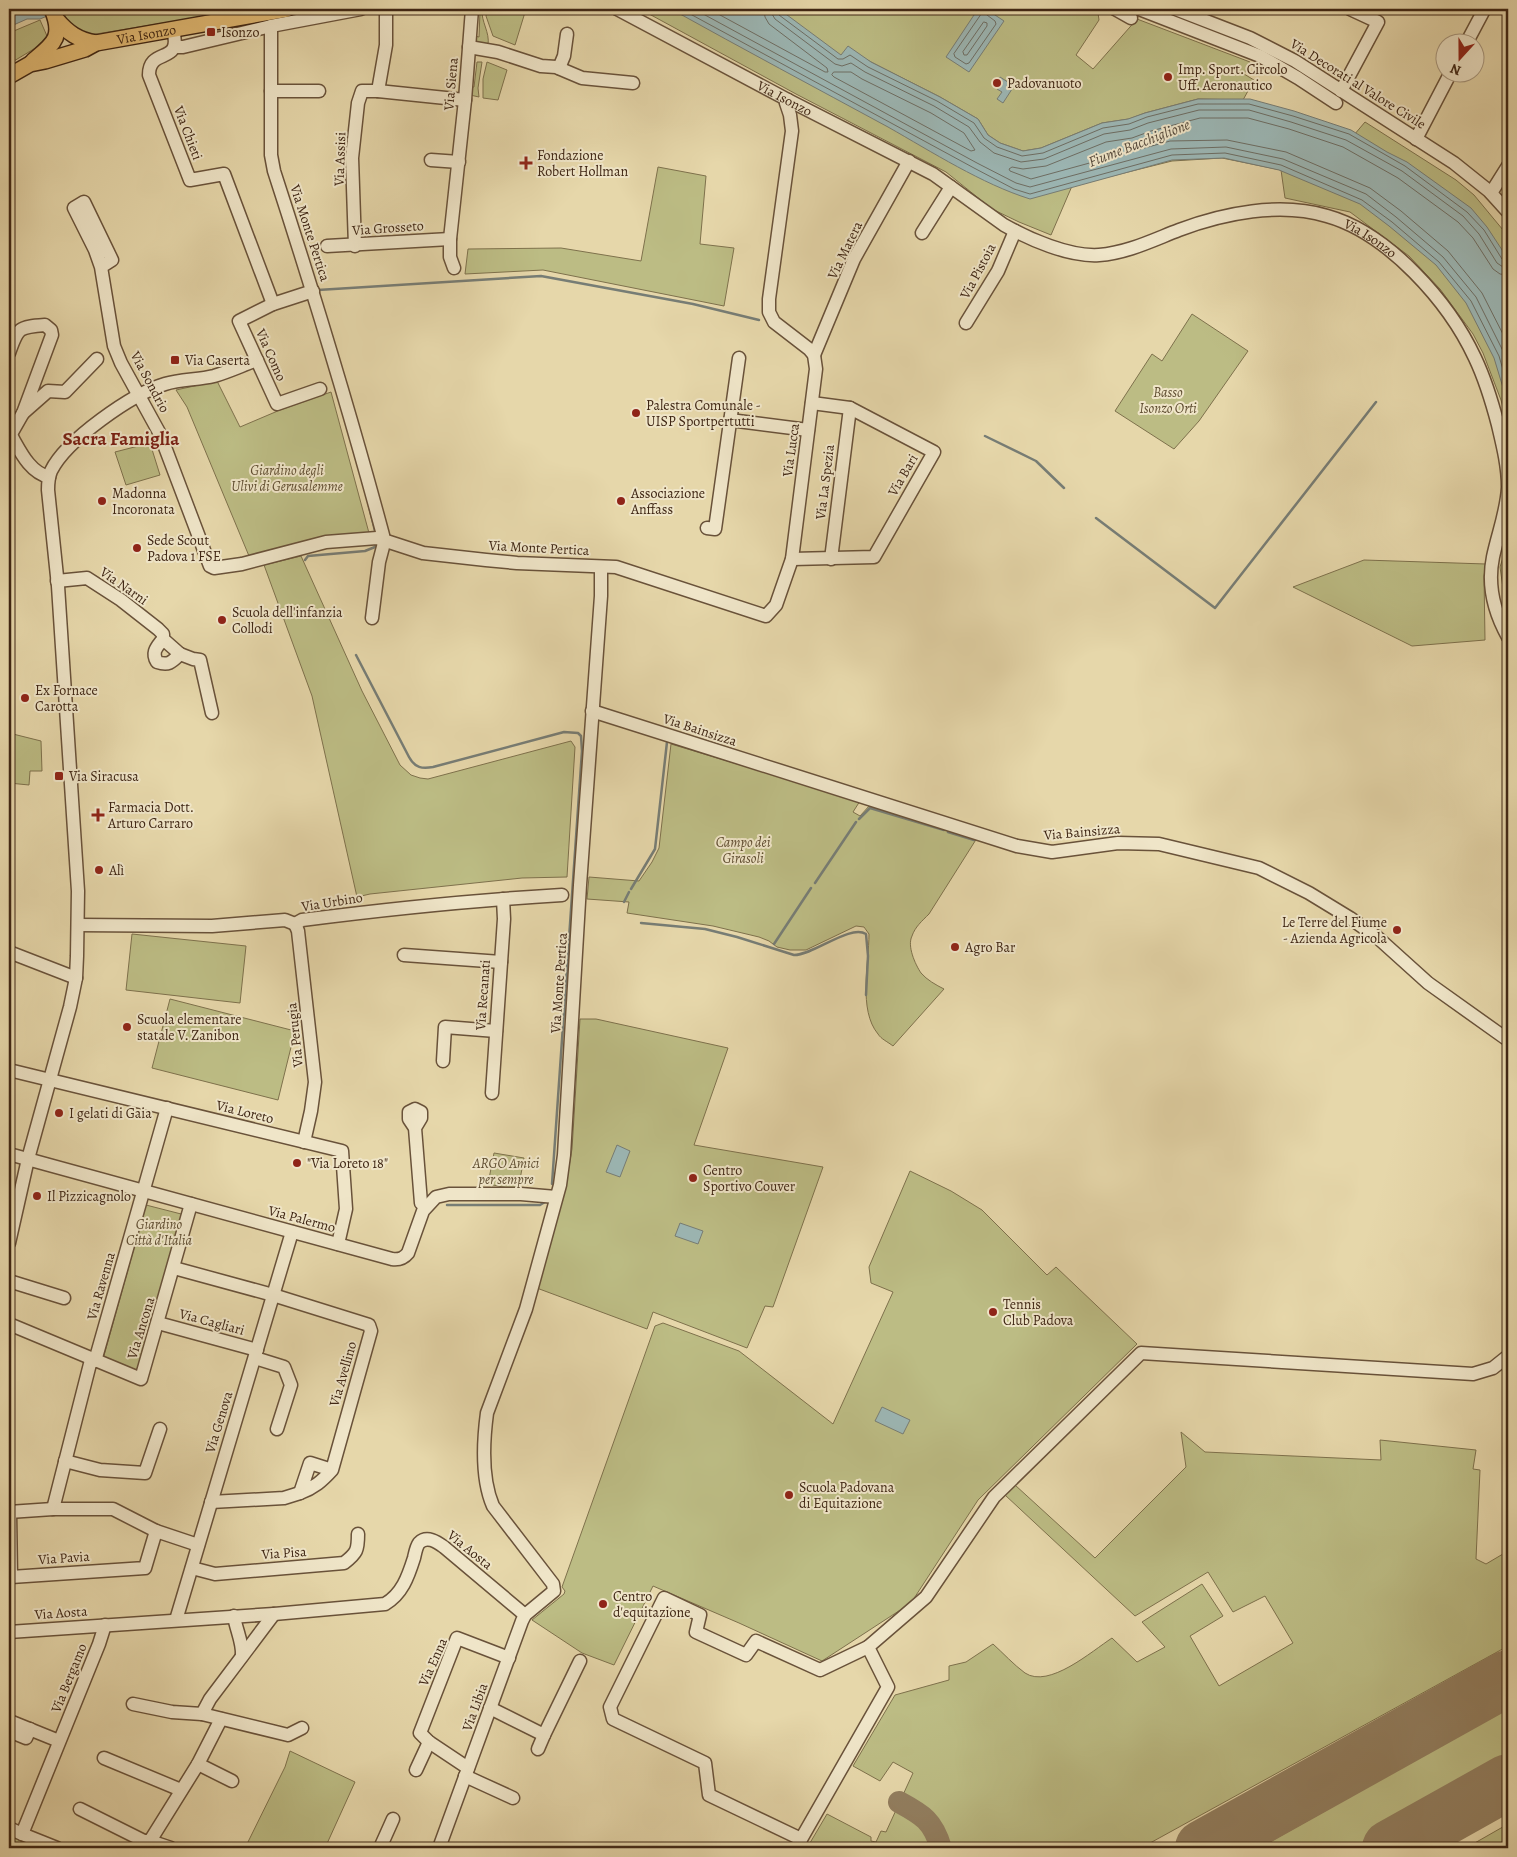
<svg xmlns="http://www.w3.org/2000/svg" width="1517" height="1857" viewBox="0 0 1517 1857" font-family="Alegreya,serif">
	<style>
		.green { fill: #bcbc84; stroke: #7e714c }
		.water { fill: #9cb7b5; stroke: #777d75 }
		.lines { fill: none; stroke-linecap: round; stroke-linejoin: round }
		.shore { stroke: #6e6e64; stroke-width: 1 }
		.stream { stroke: #777d75; stroke-width: 2.5 }
		.taxiway { stroke: #927e5f; stroke-width: 22 }
		.runway { stroke: #927e5f; stroke-width: 56 }
		.minor-casing { stroke: #69523a; stroke-width: 15 }
		.major-casing { stroke: #3f2614; stroke-width: 18 }
		.minor { stroke: #efe5c8; stroke-width: 12 }
		.major { stroke: #e3bc75; stroke-width: 15 }
		.poi-dot { fill: #8f2418; stroke: #efe5c8; stroke-width: 2 }
		.labels { text-anchor: middle; dominant-baseline: central; stroke-width: 4; stroke-linejoin: round; paint-order: stroke }
		.poi-label { font-size: 14px; fill: #3f2614; stroke: #efe5c8; text-anchor: start }
		.street-label { font-size: 14px; fill: #3f2614; stroke: #efe5c8 }
		.park-label { font-size: 14px; font-style: italic; fill: #5e4c30; stroke: #efe5c8 }
		.water-label { font-size: 15px; font-style: italic; fill: #564a3c; stroke: #efe5c8 }
		.district-label { font-size: 19px; font-weight: bold; fill: #7a1f14; stroke: #efe5c8 }
	</style>
	<rect width="100%" height="100%" fill="#e6d7aa"/>
	<filter id="stains"><feTurbulence type="fractalNoise" baseFrequency=".004" numOctaves="4"/><feColorMatrix values="0 0 0 0 .2 0 0 0 0 .09 0 0 0 0 .02 0 0 0 .5 -.17"/></filter>
	<radialGradient id="worn" r=".72"><stop offset=".6" stop-color="#630" stop-opacity="0"/><stop offset="1" stop-color="#630" stop-opacity=".3"/></radialGradient>
	<!-- green -->
	<path class="green" d="M62 9H248L84 36 71 28Z
		M478 9H482C481 22 490 32 488 45L479 44 475 39V36L479 37 480 12 478 11Z
		M487 9H526L515 45 493 36 486 16Z
		M640 9H786L783 11 787 14 792 9H1094L1098 13 1099 20 1076 55 1093 69 1137 19 1250 62 1244 74 1254 80 1243 100 1198 99 1145 113 1129 119 1102 123 1041 148 1023 151 1000 143 988 135 978 119 940 97 871 62 855 53 870 63 1006 149 1019 153 1354 135 1365 122 1456 180 1474 195 1508 236V427L1501 400 1483 353 1473 334 1440 289 1409 256 1350 212 1285 198 1281 170 1222 158 1172 161 1072 186 1051 235 1019 222 992 209 946 172 796 94Z
		M40 20 47 36V41L9 64V33Z
		M477 62H482L478 88 479 97 470 95 471 87H474Z
		M487 62 507 70 498 100 483 98V79Z
		M658 167 706 176 700 244 734 248 724 306 543 270 465 274 468 249 561 248 641 261Z
		M1192 314 1248 351 1199 421 1174 449 1115 411 1152 354 1162 361Z
		M217 381 240 427 280 410 331 392 369 533C328 536 289 544 249 556L187 407 176 390Z
		M150 443 160 475 126 485 115 452Z
		M1508 542V610L1505 602 1500 567Z
		M301 556 362 691 400 765 411 775 420 778 428 779 571 741 575 747 567 877 522 878 370 894 357 897 312 696 264 565Z
		M1364 560 1486 564 1484 576 1485 640 1412 646 1293 587Z
		M9 733 41 741 42 771H30L29 785 9 783Z
		M671 744 860 801 853 812 860 816 870 805 977 838 929 914C922 921 915 927 912 936 907 946 915 964 921 973 927 980 936 985 944 989L893 1046C888 1042 881 1039 878 1034 858 1010 869 963 869 934L864 927 856 926 806 950H790L777 947 769 941 759 937 713 926 627 913 629 902 587 899 589 877 639 881 652 862 659 848Z
		M132 934 246 946 240 1003 126 990Z
		M170 999 295 1031 278 1100 152 1068Z
		M580 1019H596L728 1048 694 1145 823 1167 773 1307 765 1306 747 1348 653 1312 647 1329 534 1287 565 1189 572 1149Z
		M494 1153 524 1158 518 1190 488 1184Z
		M910 1171 951 1191 982 1210 1047 1275 1056 1267 1137 1344 978 1500 911 1603 822 1661 739 1623 653 1586 614 1665 582 1653 532 1620 564 1594 565 1591 562 1587 655 1326 663 1323 739 1351 833 1424 893 1292 871 1283 869 1267Z
		M146 1205 185 1215 139 1373 103 1359Z
		M1181 1432 1205 1452 1381 1460 1380 1440 1476 1450 1473 1469 1480 1470 1476 1559 1486 1564 1508 1551V1646L1141 1848H807L827 1814 871 1837V1841L876 1842 881 1831 886 1832 913 1773 893 1762 880 1781 853 1766 895 1695 949 1680V1666L966 1662 993 1644C1003 1653 1014 1665 1025 1673 1049 1689 1092 1651 1112 1638L1137 1662 1165 1647 1142 1622 1202 1584 1223 1616 1190 1636 1219 1686 1293 1643 1265 1596 1233 1612 1208 1572 1135 1616 1005 1495 1015 1485 1095 1558 1186 1467Z
		M1508 1708V1782L1390 1848H1259Z
		M290 1751 355 1782 325 1848H245L285 1767Z
		M1508 1824V1848H1466Z
		M12 1835 47 1848H9V1838Z"/>
	<!-- water -->
	<path class="water" d="M9 9H64L40 19H27L9 27Z
		M671 9H779L841 55 848 46 871 62 940 97 978 119 988 135 1000 143 1023 151 1041 148 1102 123 1128 119 1145 113 1198 99H1250L1294 111 1351 130 1387 152 1407 162 1471 208 1487 227 1508 259V404L1494 358 1466 303 1436 265 1389 226 1360 204 1279 170 1224 158 1172 160 1030 199C982 184 932 152 888 127 816 88 743 49 671 9Z
		M978 9H986L1004 21 969 72 946 57Z
		M1000 77 1014 86 1003 103 997 99 1002 92 997 89 999 86 995 83Z
		M617 1145 630 1151 620 1177 606 1172Z
		M680 1223 703 1231 698 1244 675 1236Z
		M882 1407 910 1420 903 1434 875 1421Z"/>
	<g class="lines">
		<!-- shore -->
		<path class="shore" d="M681 9 974 168 1014 189 1030 194 1172 155 1225 153 1281 165 1362 200 1392 222 1439 262 1471 301 1499 356 1508 387
			M694 9 977 163 1016 183 1030 187 1171 149 1226 147 1283 159 1366 194 1396 217 1443 257 1476 297 1504 353 1508 366
			M709 9 825 72H828L827 68 769 24 765 17 764 9
			M771 9 772 14 775 19 835 64 842 66 851 63 865 72 934 106 969 127 980 142 994 153 1021 162 1044 159 1104 134 1130 130 1148 123 1199 110H1249L1291 122 1346 140 1402 171 1463 216 1479 234 1497 263 1503 267H1508
			M777 9 779 15 838 59H843L850 55 868 67 937 101 974 123 984 138 997 147 1022 156 1043 153 1103 128 1129 124 1147 117 1198 104H1249L1293 116 1349 134 1405 166 1467 212 1484 230 1502 259 1508 261
			M983 12 995 21 996 24 969 63 966 64 955 57 954 54Z
			M984 22 987 23V26L967 55H964L963 52Z
			M834 72H851L862 79 931 113 964 133 975 150 971 151 834 77 832 75Z
			M1508 275 1500 274 1493 269 1473 238 1458 222 1398 178 1343 147 1289 129 1248 118H1200L1151 131 1132 138 1106 142 1046 166 1023 169 1012 167 1009 169 1010 171 1031 179 1170 141 1227 140 1286 152 1370 188 1401 211 1448 251 1482 293 1508 344"/>
		<!-- stream -->
		<path class="stream" d="M318 290 541 276 693 304 759 320
			M985 436 1036 461 1064 488
			M369 506 375 531
			M1096 518 1215 608 1376 402
			M305 560 308 556 365 551 375 547 376 544
			M356 655 409 757C415 768 422 769 433 767L564 732 578 733 581 736 582 751 552 1184
			M859 819 870 808 944 830
			M948 832 974 840
			M815 883 856 822
			M631 889 655 849 667 742
			M624 902 629 892
			M641 923 705 929 737 937 794 955C814 955 850 924 866 934L868 956 866 995
			M774 944 811 888
			M447 1205H540L545 1202"/>
		<!-- taxiway -->
		<path class="taxiway" d="M899 1802C923 1815 933 1821 941 1848"/>
		<!-- runway -->
		<path class="runway" d="M1203 1848 1508 1678
			M1390 1848 1508 1782"/>
		<defs>
			<g id="minor">
				<path id="s1" d="M617 9 788 100 933 174 1004 225C1029 239 1069 257 1099 255 1127 253 1153 240 1179 230 1224 213 1280 202 1327 216 1388 233 1449 302 1475 358 1485 379 1492 402 1498 425 1503 446 1508 466 1508 487 1507 511 1498 533 1493 557 1487 586 1494 612 1508 637"/>
				<path d="M1115 9 1131 18"/>
				<path d="M1139 9 1260 56 1298 78 1336 103"/>
				<path d="M1175 9 1250 38 1295 61 1454 163 1489 191 1508 212"/>
				<path d="M271 26V155L274 171C313 291 350 412 383 535L384 543 379 562 372 618"/>
				<path d="M173 30C183 66 149 46 149 75L190 180 224 174 273 304"/>
				<path d="M1467 42 1484 10 1482 9"/>
				<path d="M175 47H183L271 26 361 9"/>
				<path d="M469 47 498 52 541 66 556 67 582 78 633 83"/>
				<path d="M559 68 564 56 567 34"/>
				<path d="M271 91H319"/>
				<path d="M378 91 386 45V9"/>
				<path d="M1341 91 1378 22 1350 9"/>
				<path d="M1416 139 1451 72"/>
				<path d="M431 160 459 162"/>
				<path d="M1491 193 1508 166"/>
				<path d="M922 233 951 187"/>
				<path d="M327 246 450 239"/>
				<path d="M355 246 352 158 358 103 362 91H378L465 100"/>
				<path d="M101 267 112 260 84 202 74 208 95 250 101 267 114 346 121 363 160 434 210 566 214 568 242 564 326 542 377 538 423 553 486 560 517 563 616 567 766 616 776 605 792 559 816 369 814 355 809 349 774 322 769 312V299L792 131 790 115 786 103 788 100"/>
				<path d="M454 268 450 257V239L465 100 472 9"/>
				<path d="M313 291 273 304 239 321 277 404 320 389"/>
				<path d="M966 323 998 271 1015 231"/>
				<path d="M9 353C18 327 19 327 45 325L51 330 52 335 23 413 48 391 65 392 97 359"/>
				<path d="M814 355 854 259 909 161"/>
				<path d="M730 420 808 430"/>
				<path d="M9 432C19 448 28 472 49 477"/>
				<path d="M11 434 23 413"/>
				<path d="M707 528 715 529 739 358"/>
				<path d="M792 559 874 557 934 452 850 408 812 403"/>
				<path d="M831 559 850 408"/>
				<path d="M57 581 87 578 121 600 158 629 163 634V639L180 654C172 662 169 666 157 662 151 652 157 647 163 639"/>
				<path d="M180 654 193 659 200 660 212 713"/>
				<path d="M592 711 1017 846 1052 852 1118 843 1159 844 1259 868 1309 893 1350 918 1377 937 1428 983 1508 1040"/>
				<path d="M295 924 302 920C388 909 475 900 562 895"/>
				<path d="M295 924 298 931 315 1082 311 1111 304 1142"/>
				<path d="M78 925 212 926 285 920 295 924"/>
				<path d="M9 952 76 978"/>
				<path d="M404 955 501 962"/>
				<path d="M443 1061 445 1027 496 1031"/>
				<path d="M9 1070 342 1151 346 1209 338 1244"/>
				<path d="M492 1093 504 919 503 899"/>
				<path d="M415 1128 421 1118V1112L415 1109 409 1112V1119L415 1128 421 1203 425 1207"/>
				<path d="M9 1154 392 1259C400 1260 404 1258 408 1253L423 1211 436 1197 449 1194H521L556 1197"/>
				<path d="M9 1243 28 1159 70 1007 76 978 77 956 78 891 58 586 48 490C48 483 48 478 51 471 66 440 132 394 165 384 181 379 198 380 214 376 228 372 243 365 257 360"/>
				<path d="M174 1268 273 1295 369 1325 371 1331 332 1470C322 1481 314 1488 300 1493L310 1463 332 1470"/>
				<path d="M9 1281 64 1298"/>
				<path d="M158 1323 257 1350"/>
				<path d="M9 1324 141 1379 191 1204"/>
				<path d="M255 1358 284 1367 291 1385 277 1429"/>
				<path d="M95 1361 167 1108"/>
				<path d="M65 1461 100 1470 145 1473 160 1429"/>
				<path d="M211 1502 284 1498 300 1493"/>
				<path d="M53 1509 91 1360"/>
				<path d="M9 1512 53 1509H113L156 1531 198 1545"/>
				<path d="M10 1512 11 1577 145 1568 156 1531"/>
				<path d="M192 1568 215 1574 344 1563C357 1553 358 1550 358 1534"/>
				<path d="M234 1616C236 1630 243 1642 242 1656"/>
				<path d="M176 1620 292 1232"/>
				<path d="M9 1632 274 1614 385 1604C402 1594 408 1577 414 1558 415 1554 416 1547 419 1543 427 1535 437 1542 444 1547L525 1615"/>
				<path d="M133 1704 172 1712 202 1714 288 1735 302 1728"/>
				<path d="M490 1708 544 1735 580 1661"/>
				<path d="M202 1714 210 1699 274 1614"/>
				<path d="M9 1731 12 1722 59 1741"/>
				<path d="M9 1731 26 1738 30 1729"/>
				<path d="M538 1749 544 1735"/>
				<path d="M104 1758 181 1790"/>
				<path d="M198 1764 232 1781"/>
				<path d="M468 1768 429 1742 420 1733 457 1638 509 1658"/>
				<path d="M416 1770 429 1742"/>
				<path d="M465 1776 513 1798"/>
				<path d="M80 1809 144 1841"/>
				<path d="M9 1828 22 1834"/>
				<path d="M801 1839 709 1795 705 1763 613 1719 610 1707 664 1598 700 1615 696 1632 746 1655 756 1641 820 1670 868 1647"/>
				<path d="M150 1841 171 1848"/>
				<path d="M57 1848 22 1834 99 1644 105 1625"/>
				<path d="M140 1848 144 1841H150L198 1764 221 1719"/>
				<path d="M380 1848 393 1819"/>
				<path d="M439 1848 522 1621 525 1615 554 1591 553 1584 493 1506C481 1478 483 1443 487 1413L526 1309 560 1185 564 1155 580 885 601 596V567"/>
				<path d="M796 1848 888 1687 868 1647 926 1597 994 1497 1141 1353 1473 1374 1493 1368 1508 1356"/>
			</g>
			<g id="major">
				<path d="M56 19C68 33 78 40 96 43"/>
				<path d="M33 61C53 44 64 38 52 9"/>
				<path id="s2" d="M9 76 30 64 45 61 85 49 96 43 287 9"/>
			</g>
		</defs>
		<!-- minor casing -->
		<use href="#minor" class="minor-casing"/>
		<!-- major casing -->
		<use href="#major" class="major-casing"/>
		<!-- minor -->
		<use href="#minor" class="minor"/>
		<!-- major -->
		<use href="#major" class="major"/>
	</g>
	<!-- markers -->
	<g class="poi-dot">
		<rect x="206" y="27" width="10" height="10" rx="2.5"/>
		<circle cx="1168" cy="77" r="5"/>
		<circle cx="997" cy="83" r="5"/>
		<path d="M523.5 155.5h5v5h5v5h-5v5h-5v-5h-5v-5h5z"/>
		<rect x="170" y="355" width="10" height="10" rx="2.5"/>
		<circle cx="636" cy="413" r="5"/>
		<circle cx="102" cy="501" r="5"/>
		<circle cx="621" cy="501" r="5"/>
		<circle cx="137" cy="548" r="5"/>
		<circle cx="222" cy="620" r="5"/>
		<circle cx="25" cy="698" r="5"/>
		<rect x="54" y="771" width="10" height="10" rx="2.5"/>
		<path d="M95.5 807.5h5v5h5v5h-5v5h-5v-5h-5v-5h5z"/>
		<circle cx="99" cy="870" r="5"/>
		<circle cx="1397" cy="930" r="5"/>
		<circle cx="955" cy="947" r="5"/>
		<circle cx="127" cy="1027" r="5"/>
		<circle cx="59" cy="1113" r="5"/>
		<circle cx="297" cy="1163" r="5"/>
		<circle cx="693" cy="1178" r="5"/>
		<circle cx="37" cy="1196" r="5"/>
		<circle cx="993" cy="1312" r="5"/>
		<circle cx="789" cy="1495" r="5"/>
		<circle cx="603" cy="1604" r="5"/>
	</g>
	<g class="labels">
		<!-- poi labels -->
		<g class="poi-label">
			<text x="221" y="32">Isonzo</text>
			<text x="1178" y="69">Imp. Sport. Circolo<tspan x="1178" dy="16">Uff. Aeronautico</tspan></text>
			<text x="1007" y="83">Padovanuoto</text>
			<text x="537" y="155">Fondazione<tspan x="537" dy="16">Robert Hollman</tspan></text>
			<text x="185" y="360">Via Caserta</text>
			<text x="646" y="405">Palestra Comunale -<tspan x="646" dy="16">UISP Sportpertutti</tspan></text>
			<text x="112" y="493">Madonna<tspan x="112" dy="16">Incoronata</tspan></text>
			<text x="631" y="493">Associazione<tspan x="631" dy="16">Anffass</tspan></text>
			<text x="147" y="540">Sede Scout<tspan x="147" dy="16">Padova 1 FSE</tspan></text>
			<text x="232" y="612">Scuola dell'infanzia<tspan x="232" dy="16">Collodi</tspan></text>
			<text x="35" y="690">Ex Fornace<tspan x="35" dy="16">Carotta</tspan></text>
			<text x="69" y="776">Via Siracusa</text>
			<text x="108" y="807">Farmacia Dott.<tspan x="108" dy="16">Arturo Carraro</tspan></text>
			<text x="109" y="870">Alì</text>
			<text x="1387" y="922" text-anchor="end">Le Terre del Fiume<tspan x="1387" dy="16">- Azienda Agricola</tspan></text>
			<text x="965" y="947">Agro Bar</text>
			<text x="137" y="1019">Scuola elementare<tspan x="137" dy="16">statale V. Zanibon</tspan></text>
			<text x="69" y="1113">I gelati di Gaia</text>
			<text x="307" y="1163">"Via Loreto 18"</text>
			<text x="703" y="1170">Centro<tspan x="703" dy="16">Sportivo Couver</tspan></text>
			<text x="47" y="1196">Il Pizzicagnolo</text>
			<text x="1003" y="1304">Tennis<tspan x="1003" dy="16">Club Padova</tspan></text>
			<text x="799" y="1487">Scuola Padovana<tspan x="799" dy="16">di Equitazione</tspan></text>
			<text x="613" y="1596">Centro<tspan x="613" dy="16">d'equitazione</tspan></text>
		</g>
		<!-- street labels -->
		<g class="street-label">
			<text stroke="none"><textPath href="#s2" startOffset="145">Via Isonzo</textPath></text>
			<text transform="translate(451 84) rotate(-85)">Via Siena</text>
			<text transform="translate(1358 84) rotate(32)">Via Decorati al Valore Civile</text>
			<text stroke="none"><textPath href="#s1" startOffset="190">Via Isonzo</textPath></text>
			<text transform="translate(188 133) rotate(69)">Via Chieti</text>
			<text transform="translate(340 159) rotate(-88)">Via Assisi</text>
			<text transform="translate(388 228) rotate(-4)">Via Grosseto</text>
			<text transform="translate(310 233) rotate(72)">Via Monte Pertica</text>
			<text stroke="none"><textPath href="#s1" startOffset="829">Via Isonzo</textPath></text>
			<text transform="translate(845 250) rotate(-64)">Via Matera</text>
			<text transform="translate(978 271) rotate(-62)">Via Pistoia</text>
			<text transform="translate(271 355) rotate(66)">Via Como</text>
			<text transform="translate(150 382) rotate(62)">Via Sondrio</text>
			<text transform="translate(791 450) rotate(-82)">Via Lucca</text>
			<text transform="translate(903 475) rotate(-60)">Via Bari</text>
			<text transform="translate(825 482) rotate(-83)">Via La Spezia</text>
			<text transform="translate(539 548) rotate(3)">Via Monte Pertica</text>
			<text transform="translate(124 586) rotate(35)">Via Narni</text>
			<text transform="translate(700 730) rotate(18)">Via Bainsizza</text>
			<text transform="translate(1082 832) rotate(-5)">Via Bainsizza</text>
			<text transform="translate(332 902) rotate(-9)">Via Urbino</text>
			<text transform="translate(559 983) rotate(-86)">Via Monte Pertica</text>
			<text transform="translate(483 995) rotate(-86)">Via Recanati</text>
			<text transform="translate(295 1035) rotate(-96)">Via Perugia</text>
			<text transform="translate(245 1112) rotate(14)">Via Loreto</text>
			<text transform="translate(302 1219) rotate(15)">Via Palermo</text>
			<text transform="translate(101 1286) rotate(-74)">Via Ravenna</text>
			<text transform="translate(212 1322) rotate(15)">Via Cagliari</text>
			<text transform="translate(141 1328) rotate(-73)">Via Ancona</text>
			<text transform="translate(343 1374) rotate(-74)">Via Avellino</text>
			<text transform="translate(219 1422) rotate(-73)">Via Genova</text>
			<text transform="translate(470 1550) rotate(39)">Via Aosta</text>
			<text transform="translate(284 1553) rotate(-4)">Via Pisa</text>
			<text transform="translate(64 1558) rotate(-4)">Via Pavia</text>
			<text transform="translate(61 1613) rotate(-4)">Via Aosta</text>
			<text transform="translate(433 1662) rotate(-66)">Via Enna</text>
			<text transform="translate(69 1678) rotate(-68)">Via Bergamo</text>
			<text transform="translate(475 1707) rotate(-70)">Via Libia</text>
		</g>
		<!-- park labels -->
		<g class="park-label">
			<text x="1168" y="392">Basso<tspan x="1168" dy="16">Isonzo Orti</tspan></text>
			<text x="287" y="470">Giardino degli<tspan x="287" dy="16">Ulivi di Gerusalemme</tspan></text>
			<text x="743" y="842">Campo dei<tspan x="743" dy="16">Girasoli</tspan></text>
			<text x="506" y="1163">ARGO Amici<tspan x="506" dy="16">per sempre</tspan></text>
			<text x="159" y="1224">Giardino<tspan x="159" dy="16">Città d'Italia</tspan></text>
		</g>
		<!-- water labels -->
		<g class="water-label">
			<text transform="translate(1139 143) rotate(-21)">Fiume Bacchiglione</text>
		</g>
		<!-- district labels -->
		<g class="district-label">
			<text x="121" y="439">Sacra Famiglia</text>
		</g>
	</g>
	<!-- margin -->
	<rect width="1517" height="1857" fill="none" stroke="#e6d7aa" stroke-width="30"/>
	<rect x="10" y="10" width="1497" height="1837" fill="none" stroke="#3f2614" stroke-width="2.5"/>
	<rect x="15" y="15" width="1487" height="1827" fill="none" stroke="#3f2614"/>
	<!-- north arrow -->
	<g transform="translate(1460 58) rotate(201)"><circle r="24" fill="#efe5c8" stroke="#a99980"/>
	<path d="M0-4L9 19L0 12L-9 19Z" fill="#8f2418"/>
	<text y="-8" font-size="14" font-weight="bold" text-anchor="middle" fill="#3f2614">N</text>
	</g>
	<rect width="100%" height="100%" filter="url(#stains)"/>
	<rect width="100%" height="100%" fill="url(#worn)"/>
</svg>
